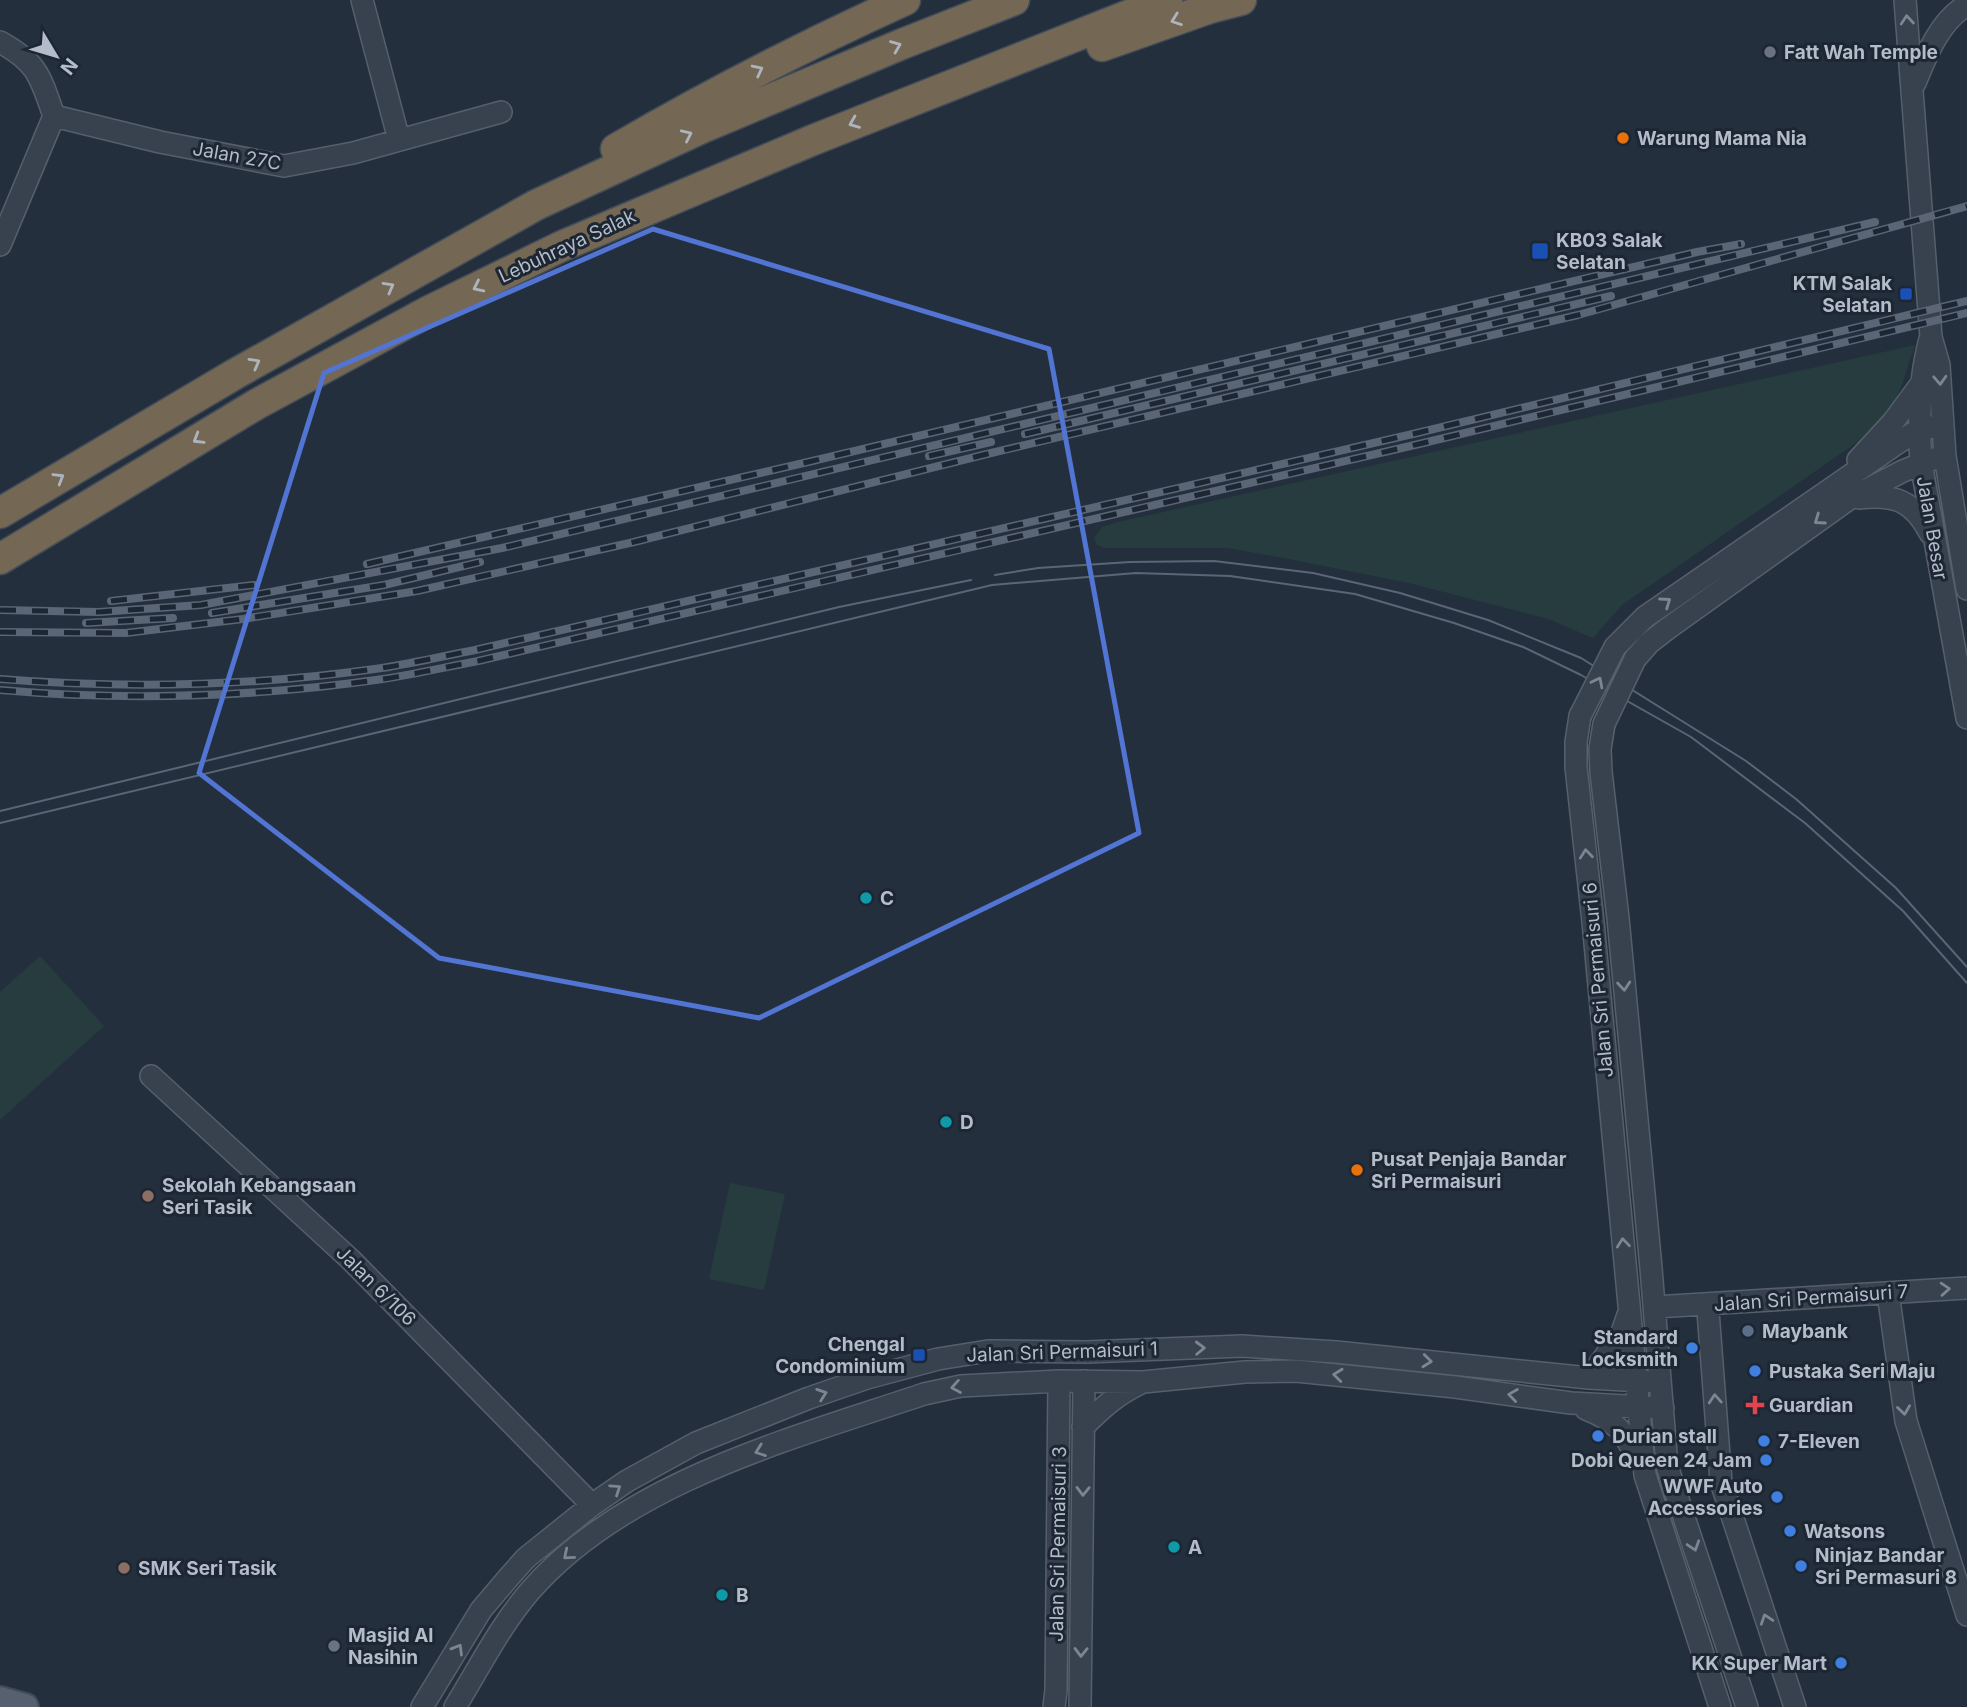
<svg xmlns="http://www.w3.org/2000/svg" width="1967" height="1707" viewBox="0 0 1967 1707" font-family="Inter,sans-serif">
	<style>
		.green { fill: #263c3f }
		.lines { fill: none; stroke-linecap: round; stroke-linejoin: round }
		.minor-casing { stroke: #565f6c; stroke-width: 24 }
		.major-casing { stroke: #414a57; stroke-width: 30 }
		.highway-casing { stroke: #434c59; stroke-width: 33 }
		.minor { stroke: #38414e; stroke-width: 21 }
		.major { stroke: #56606e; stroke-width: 26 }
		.highway { stroke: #746855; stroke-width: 30 }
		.tram { stroke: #5a6575; stroke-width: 2 }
		.rail-casing { stroke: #5a6575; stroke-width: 8 }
		.rail { stroke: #1d2633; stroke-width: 5; stroke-dasharray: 16; stroke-linecap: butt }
		.minor-bridge-casing { stroke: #565f6c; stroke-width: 24; stroke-linecap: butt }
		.minor-bridge { stroke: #38414e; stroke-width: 21 }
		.oneway { stroke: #aeb4bd }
		.oneway2 { stroke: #7c8592 }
		.marked { fill: none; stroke: #5274d3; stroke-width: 5; stroke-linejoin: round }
		.worship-dot { fill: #6b7280; stroke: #1d2633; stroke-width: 2.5 }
		.food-dot { fill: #e8710a; stroke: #1d2633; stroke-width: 2.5 }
		.transit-dot { fill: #1a4fb4; stroke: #1d2633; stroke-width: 2.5 }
		.culture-dot { fill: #0f9aa8; stroke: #1d2633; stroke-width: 2.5 }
		.education-dot { fill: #8d6e63; stroke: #1d2633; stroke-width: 2.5 }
		.service-dot { fill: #5c6f8a; stroke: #1d2633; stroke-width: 2.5 }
		.shop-dot { fill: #3f7fe0; stroke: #1d2633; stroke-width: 2.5 }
		.health-dot { fill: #e0444e; stroke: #1d2633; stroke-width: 2.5 }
		.labels { text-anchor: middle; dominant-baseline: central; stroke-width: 6; stroke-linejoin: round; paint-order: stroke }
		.poi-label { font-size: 19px; font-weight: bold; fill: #b4bcc9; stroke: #1d2633; text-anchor: start }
		.street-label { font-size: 19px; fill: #b4bcc9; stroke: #1d2633 }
	</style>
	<rect width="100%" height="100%" fill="#242f3e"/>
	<!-- green -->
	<path class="green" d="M1915 345 1901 388 1892 406 1859 441 1622 605 1593 638 1548 619 1409 583 1284 558 1227 548H1105L1097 545 1094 538 1102 527 1118 522Z
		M40 956 104 1026 0 1120V992Z
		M730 1183 785 1194 764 1290 709 1279Z"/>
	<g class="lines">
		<defs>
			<path id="minor" d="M362 0 399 140
				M1905 0 1931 337 1939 365 1945 456 1967 589
				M0 42C38 63 40 76 54 116
				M1915 83C1926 56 1940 20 1967 5
				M54 116 160 142 284 166 353 153 501 112
				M0 245 54 116
				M1930 339C1919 380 1918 421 1921 463L1967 718
				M1858 460 1893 422 1921 384
				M1859 498C1894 494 1913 500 1930 533
				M1615 647 1645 617 1893 446 1918 430 1942 425
				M1635 659 1649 643 1667 629 1849 499 1903 471 1933 459
				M1580 716 1576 742V767L1593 922 1645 1475 1720 1707
				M1604 724 1600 749 1601 772 1618 918 1651 1268 1667 1466 1747 1707
				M151 1076 351 1260 592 1505
				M1888 1293 1906 1421 1967 1615
				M1706 1305 1708 1311 1721 1482 1795 1707
				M1655 1307 1967 1288
				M1589 1378 1621 1335 1628 1315
				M1586 1409C1616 1421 1624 1431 1638 1460
				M1083 1427C1101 1409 1116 1395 1139 1384
				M422 1707 481 1610 509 1577 526 1558 592 1505 627 1481 696 1443 809 1398 867 1378 938 1359 988 1351 1086 1352 1242 1346 1336 1352 1589 1378 1660 1382
				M455 1707C479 1668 500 1626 530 1591 625 1482 791 1439 924 1394L961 1386 1059 1381 1143 1382 1245 1372 1296 1371 1455 1387 1571 1403 1663 1408
				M1054 1707 1056 1690 1059 1381
				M1080 1707 1084 1381"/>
			<path id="major" d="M0 1700 25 1707"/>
			<path id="highway" d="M1102 46 1210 8 1241 0
				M616 149C710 94 806 45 905 0
				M0 513 235 374 536 205 702 128 902 44 1014 0
				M0 559 257 404 429 311 562 246 813 140 1167 0"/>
		</defs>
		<!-- minor casing -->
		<use href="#minor" class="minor-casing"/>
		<!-- major casing -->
		<use href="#major" class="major-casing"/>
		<!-- highway casing -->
		<use href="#highway" class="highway-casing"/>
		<!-- minor -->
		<use href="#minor" class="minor"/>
		<!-- major -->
		<use href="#major" class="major"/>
		<!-- highway -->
		<use href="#highway" class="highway"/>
		<!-- tram -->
		<path class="tram" d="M995 575 1038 568 1130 562 1214 561 1313 573 1400 593 1488 620 1581 658 1746 761 1796 799 1896 888 1967 967
			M0 811 839 607 971 580
			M0 823 992 585 1136 573 1230 576 1355 594 1454 623 1523 647 1581 675 1691 737 1805 823 1903 911 1967 983"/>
		<defs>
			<path id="rail" d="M1025 434 1611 296
				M929 456 991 442
				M367 564 808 462 1697 252 1741 244
				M111 601 254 585
				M0 610 99 612 201 605 502 548 1875 222
				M212 613 384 585 480 562
				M86 623 173 618
				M0 632 126 633 243 619 417 591 634 542 987 454 1578 315 1967 206
				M0 679C127 689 256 686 382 668 413 663 444 656 475 650L1417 433 1967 301
				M0 690C127 701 257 697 383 679 415 674 446 667 478 661L1419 444 1967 313"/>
		</defs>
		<!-- rail casing -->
		<use href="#rail" class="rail-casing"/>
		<!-- rail -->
		<use href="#rail" class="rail"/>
		<defs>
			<path id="minor-bridge" d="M1580 716 1615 647
				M1604 724 1635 659"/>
		</defs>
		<!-- minor-bridge casing -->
		<use href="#minor-bridge" class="minor-bridge-casing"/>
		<!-- minor-bridge -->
		<use href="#minor-bridge" class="minor-bridge"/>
	</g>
	<!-- one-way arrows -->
	<defs><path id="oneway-chevron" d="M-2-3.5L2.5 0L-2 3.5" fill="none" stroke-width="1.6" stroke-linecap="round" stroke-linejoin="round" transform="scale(1.75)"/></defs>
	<g class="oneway">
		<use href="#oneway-chevron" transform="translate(1176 20) rotate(160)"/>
		<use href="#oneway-chevron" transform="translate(896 46) rotate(-22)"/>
		<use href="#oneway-chevron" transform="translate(758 70) rotate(-27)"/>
		<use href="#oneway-chevron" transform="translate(854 123) rotate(158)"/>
		<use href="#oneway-chevron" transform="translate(687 135) rotate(-25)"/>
		<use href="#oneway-chevron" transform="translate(389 287) rotate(-29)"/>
		<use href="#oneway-chevron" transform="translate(478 287) rotate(154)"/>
		<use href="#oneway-chevron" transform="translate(255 363) rotate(-29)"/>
		<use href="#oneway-chevron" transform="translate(198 439) rotate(149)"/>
		<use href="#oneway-chevron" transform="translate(59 478) rotate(-31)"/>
	</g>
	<g class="oneway2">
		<use href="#oneway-chevron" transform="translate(1907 20) rotate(-95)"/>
		<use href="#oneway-chevron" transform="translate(1940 380) rotate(87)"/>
		<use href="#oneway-chevron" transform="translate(1819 520) rotate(145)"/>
		<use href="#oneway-chevron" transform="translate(1666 602) rotate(-35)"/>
		<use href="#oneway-chevron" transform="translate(1598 682) rotate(-63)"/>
		<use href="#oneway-chevron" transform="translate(1586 854) rotate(-96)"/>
		<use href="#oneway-chevron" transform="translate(1624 986) rotate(85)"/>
		<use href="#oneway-chevron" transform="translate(1623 1243) rotate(-96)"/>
		<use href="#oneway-chevron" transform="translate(1945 1289) rotate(-4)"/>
		<use href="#oneway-chevron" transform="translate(1200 1348) rotate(-2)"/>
		<use href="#oneway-chevron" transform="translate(1427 1361) rotate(6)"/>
		<use href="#oneway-chevron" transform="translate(1338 1375) rotate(-174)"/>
		<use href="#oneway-chevron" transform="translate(956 1387) rotate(170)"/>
		<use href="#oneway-chevron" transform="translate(822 1394) rotate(-19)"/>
		<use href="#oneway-chevron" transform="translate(1513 1395) rotate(-172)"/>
		<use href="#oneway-chevron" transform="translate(1715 1399) rotate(-94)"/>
		<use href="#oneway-chevron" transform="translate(1904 1410) rotate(82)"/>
		<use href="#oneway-chevron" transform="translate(760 1451) rotate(160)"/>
		<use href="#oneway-chevron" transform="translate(616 1489) rotate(-34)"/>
		<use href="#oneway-chevron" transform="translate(1083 1491) rotate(91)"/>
		<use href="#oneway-chevron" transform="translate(1694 1546) rotate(72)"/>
		<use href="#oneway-chevron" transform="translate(568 1555) rotate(140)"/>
		<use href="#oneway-chevron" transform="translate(1766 1619) rotate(-108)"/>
		<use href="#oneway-chevron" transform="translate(458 1649) rotate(-59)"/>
		<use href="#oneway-chevron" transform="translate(1081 1652) rotate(91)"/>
	</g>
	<!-- marked area -->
	<path class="marked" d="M653 229 1049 349 1139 833 759 1018 439 958 199 773 324 373Z"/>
	<!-- markers -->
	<g class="worship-dot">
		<circle cx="1770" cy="52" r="7"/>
		<circle cx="334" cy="1646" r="7"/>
	</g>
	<g class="food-dot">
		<circle cx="1623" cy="138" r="7"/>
		<circle cx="1357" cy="1170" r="7"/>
	</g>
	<g class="transit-dot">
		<rect x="1531" y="242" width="18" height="18" rx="3.5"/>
		<rect x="1899" y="287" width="14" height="14" rx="3.5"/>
		<rect x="912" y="1348" width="14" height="14" rx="3.5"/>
	</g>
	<g class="culture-dot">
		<circle cx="866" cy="898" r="7"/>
		<circle cx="946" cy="1122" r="7"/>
		<circle cx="1174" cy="1547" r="7"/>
		<circle cx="722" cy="1595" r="7"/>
	</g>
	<g class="education-dot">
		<circle cx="148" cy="1196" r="7"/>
		<circle cx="124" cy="1568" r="7"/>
	</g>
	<circle class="service-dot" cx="1748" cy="1331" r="7"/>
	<g class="shop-dot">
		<circle cx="1692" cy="1348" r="7"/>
		<circle cx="1755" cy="1371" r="7"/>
		<circle cx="1598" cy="1436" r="7"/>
		<circle cx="1764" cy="1441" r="7"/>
		<circle cx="1766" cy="1460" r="7"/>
		<circle cx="1777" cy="1497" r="7"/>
		<circle cx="1790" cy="1531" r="7"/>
		<circle cx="1801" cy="1566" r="7"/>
		<circle cx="1841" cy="1663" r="7"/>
	</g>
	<path class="health-dot" d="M1751.5 1394.5h7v7h7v7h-7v7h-7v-7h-7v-7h7z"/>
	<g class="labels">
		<!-- poi labels -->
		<g class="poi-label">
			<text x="1784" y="52">Fatt Wah Temple</text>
			<text x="1637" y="138">Warung Mama Nia</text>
			<text x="1556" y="240">KB03 Salak<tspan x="1556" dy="22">Selatan</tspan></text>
			<text x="1892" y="283" text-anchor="end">KTM Salak<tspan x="1892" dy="22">Selatan</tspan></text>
			<text x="880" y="898">C</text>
			<text x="960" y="1122">D</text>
			<text x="1371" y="1159">Pusat Penjaja Bandar<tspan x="1371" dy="22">Sri Permaisuri</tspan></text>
			<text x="162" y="1185">Sekolah Kebangsaan<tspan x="162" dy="22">Seri Tasik</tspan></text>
			<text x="1762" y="1331">Maybank</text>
			<text x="1678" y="1337" text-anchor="end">Standard<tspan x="1678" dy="22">Locksmith</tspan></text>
			<text x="905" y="1344" text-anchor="end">Chengal<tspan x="905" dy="22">Condominium</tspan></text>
			<text x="1769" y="1371">Pustaka Seri Maju</text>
			<text x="1769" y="1405">Guardian</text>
			<text x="1612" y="1436">Durian stall</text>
			<text x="1778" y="1441">7-Eleven</text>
			<text x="1752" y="1460" text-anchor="end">Dobi Queen 24 Jam</text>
			<text x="1763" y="1486" text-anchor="end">WWF Auto<tspan x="1763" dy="22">Accessories</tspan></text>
			<text x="1804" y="1531">Watsons</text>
			<text x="1188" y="1547">A</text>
			<text x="1815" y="1555">Ninjaz Bandar<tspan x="1815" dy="22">Sri Permasuri 8</tspan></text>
			<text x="138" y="1568">SMK Seri Tasik</text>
			<text x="736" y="1595">B</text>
			<text x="348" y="1635">Masjid Al<tspan x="348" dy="22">Nasihin</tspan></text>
			<text x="1827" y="1663" text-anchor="end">KK Super Mart</text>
		</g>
		<!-- street labels -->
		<g class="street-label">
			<text transform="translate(237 156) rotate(10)">Jalan 27C</text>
			<text transform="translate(567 246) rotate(-25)">Lebuhraya Salak</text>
			<text transform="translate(1932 528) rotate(80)">Jalan Besar</text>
			<text transform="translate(1598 980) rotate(-95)">Jalan Sri Permaisuri 6</text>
			<text transform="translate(376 1286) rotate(45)">Jalan 6/106</text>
			<text transform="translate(1811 1298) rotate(-4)">Jalan Sri Permaisuri 7</text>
			<text transform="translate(1062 1352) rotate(-2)">Jalan Sri Permaisuri 1</text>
			<text transform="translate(1058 1544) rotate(-89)">Jalan Sri Permaisuri 3</text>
		</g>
	</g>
	<!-- north arrow -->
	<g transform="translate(56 56) rotate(128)" stroke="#1d2633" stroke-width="5" paint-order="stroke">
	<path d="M0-5L12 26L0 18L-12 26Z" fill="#b4bcc9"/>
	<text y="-10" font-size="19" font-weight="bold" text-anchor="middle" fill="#b4bcc9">N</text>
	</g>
</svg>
